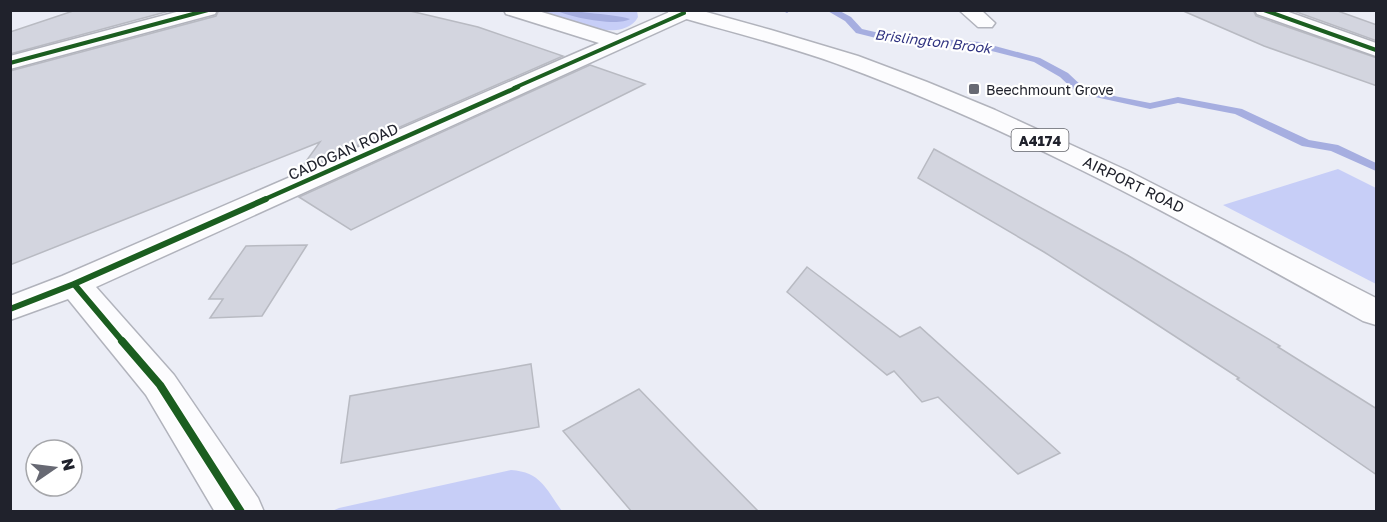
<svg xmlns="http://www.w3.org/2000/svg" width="1387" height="522" viewBox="0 0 1387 522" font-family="'Golos Text',sans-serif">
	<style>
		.green { fill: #c7cef7 }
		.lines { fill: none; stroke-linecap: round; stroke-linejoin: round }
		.stream { fill: #a6aee0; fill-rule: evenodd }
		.building { fill: #d3d5df; stroke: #b8bac2; stroke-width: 1.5 }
		.minor-casing { stroke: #b1b3bc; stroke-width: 3 }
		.highway-casing { stroke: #b1b3bc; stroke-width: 3 }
		.minor { fill: #fcfcfe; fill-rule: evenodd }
		.highway { fill: #fcfcfe; fill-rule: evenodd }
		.cycleway-far3-casing { stroke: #fff; stroke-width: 6 }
		.cycleway-far2-casing { stroke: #fff; stroke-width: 8 }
		.cycleway-far1-casing { stroke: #fff; stroke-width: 10 }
		.cycleway-casing { stroke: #fff; stroke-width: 11 }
		.cycleway-far3 { stroke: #1b5e20; stroke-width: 4 }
		.cycleway-far2 { stroke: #1b5e20; stroke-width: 4.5 }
		.cycleway-far1 { stroke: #1b5e20; stroke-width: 6 }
		.cycleway { stroke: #1b5e20; stroke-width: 8 }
		.poi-dot { fill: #676973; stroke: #fff; stroke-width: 2 }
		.labels { text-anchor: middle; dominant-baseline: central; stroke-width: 4.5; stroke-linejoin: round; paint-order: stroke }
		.far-water-label { font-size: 14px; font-style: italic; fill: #303381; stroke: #fff }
		.far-poi-label { font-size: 14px; fill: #20222c; stroke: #fff; text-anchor: start }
		.shield { fill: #fff; stroke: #63646b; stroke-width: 1.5 }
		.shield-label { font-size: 14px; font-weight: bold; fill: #20222c }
		.street-label { font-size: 15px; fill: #20222c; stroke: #fff }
	</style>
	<rect width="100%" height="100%" fill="#ebedf6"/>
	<!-- green -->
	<path class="green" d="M532 11H637L638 17C622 47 557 18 532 11Z
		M1338 169 1376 188V284L1223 205Z
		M511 470C541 472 546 489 562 511H332L339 508Z"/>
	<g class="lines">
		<!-- stream -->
		<path class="stream" d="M555 10C565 10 625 16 630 19 618 27 568 17 555 10Z
			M781 10H791L787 13Z
			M826 10H838L851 17 862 29 888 35 980 42 1040 58 1068 73 1085 89 1109 95 1150 103 1178 97 1242 109 1309 140 1338 145 1376 163V171L1331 151 1302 146 1235 114 1178 103 1150 109 1077 93 1060 77 1034 62 980 48 888 41 856 33 845 21Z"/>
	</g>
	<!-- building -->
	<path class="building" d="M76 10H173L10 54V32Z
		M219 10H406L478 27 563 56 299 171 320 142 10 265V71L216 16Z
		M1181 10H1253L1256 16 1377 58V86L1264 46Z
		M1291 10H1335L1377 25V41Z
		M590 65 645 84 351 230 299 197Z
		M934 149 1127 255 1280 346 1278 347 1377 409V475L1237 379 1239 378 1127 305 1044 252 918 178Z
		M307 245 262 316 210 318 223 299H209L246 246Z
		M807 267 900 337 920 327 1060 453 1018 474 938 397 922 402 894 371 887 375 787 292Z
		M531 364 539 427 341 463 350 396Z
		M639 389 695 447 759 512H632L563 431Z"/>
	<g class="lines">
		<defs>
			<path id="minor" d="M184 10H217L215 14 10 69V56Z
				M504 10H535L617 35 674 10H692L693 13 691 17 96 287 174 375 258 498 264 512H215L146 395 68 299 10 320V296L62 276 599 43 506 14Z
				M959 10H981L995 23 992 27H978Z
				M1255 10H1283L1376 43V56L1257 14Z"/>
			<path id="highway" d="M667 10H699L771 30 858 56 927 82 995 110 1128 171 1376 298V325L1363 321C1195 227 1025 133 843 66 786 45 727 31 669 14Z"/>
		</defs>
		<!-- minor casing -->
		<use href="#minor" class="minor-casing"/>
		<!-- highway casing -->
		<use href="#highway" class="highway-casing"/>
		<!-- minor -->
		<use href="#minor" class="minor"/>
		<!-- highway -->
		<use href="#highway" class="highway"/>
		<defs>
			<path id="cycleway-far3" d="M1264 10 1376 50
				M10 63 208 10
				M514 88 684 13"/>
			<path id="cycleway-far2" d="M263 200 518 87"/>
			<path id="cycleway-far1" d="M74 284 123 342
				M10 309 74 284 266 199"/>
			<path id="cycleway" d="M122 341 160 385 241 512"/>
		</defs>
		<!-- cycleway-far3 casing -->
		<use href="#cycleway-far3" class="cycleway-far3-casing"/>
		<!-- cycleway-far2 casing -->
		<use href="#cycleway-far2" class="cycleway-far2-casing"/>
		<!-- cycleway-far1 casing -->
		<use href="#cycleway-far1" class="cycleway-far1-casing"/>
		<!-- cycleway casing -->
		<use href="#cycleway" class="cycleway-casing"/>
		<!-- cycleway-far3 -->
		<use href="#cycleway-far3" class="cycleway-far3"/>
		<!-- cycleway-far2 -->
		<use href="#cycleway-far2" class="cycleway-far2"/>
		<!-- cycleway-far1 -->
		<use href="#cycleway-far1" class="cycleway-far1"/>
		<!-- cycleway -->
		<use href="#cycleway" class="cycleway"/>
	</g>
	<!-- markers -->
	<rect class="poi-dot" x="968" y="83" width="12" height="12" rx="3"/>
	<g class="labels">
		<!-- far-water labels -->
		<g class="far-water-label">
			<text transform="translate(933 41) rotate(7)">Brislington Brook</text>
		</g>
		<!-- far-poi labels -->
		<g class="far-poi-label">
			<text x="986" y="89">Beechmount Grove</text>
		</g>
		<!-- shield labels -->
		<rect class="shield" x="1011.5" y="129" width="57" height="22" rx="4.5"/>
		<g class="shield-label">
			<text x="1040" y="140">A4174</text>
		</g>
		<!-- street labels -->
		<g class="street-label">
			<text transform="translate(343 151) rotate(-24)">CADOGAN ROAD</text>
			<text transform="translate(1134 184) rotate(26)">AIRPORT ROAD</text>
		</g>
	</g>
	<!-- border -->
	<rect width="1387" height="522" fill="none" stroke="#20222c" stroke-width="24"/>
	<!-- north arrow -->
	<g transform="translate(54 468) rotate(76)"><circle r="28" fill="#ffffff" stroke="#a6a7ab" stroke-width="1.5"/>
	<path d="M0-4.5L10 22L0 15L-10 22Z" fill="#676973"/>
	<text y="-9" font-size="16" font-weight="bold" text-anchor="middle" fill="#20222c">N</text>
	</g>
</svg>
